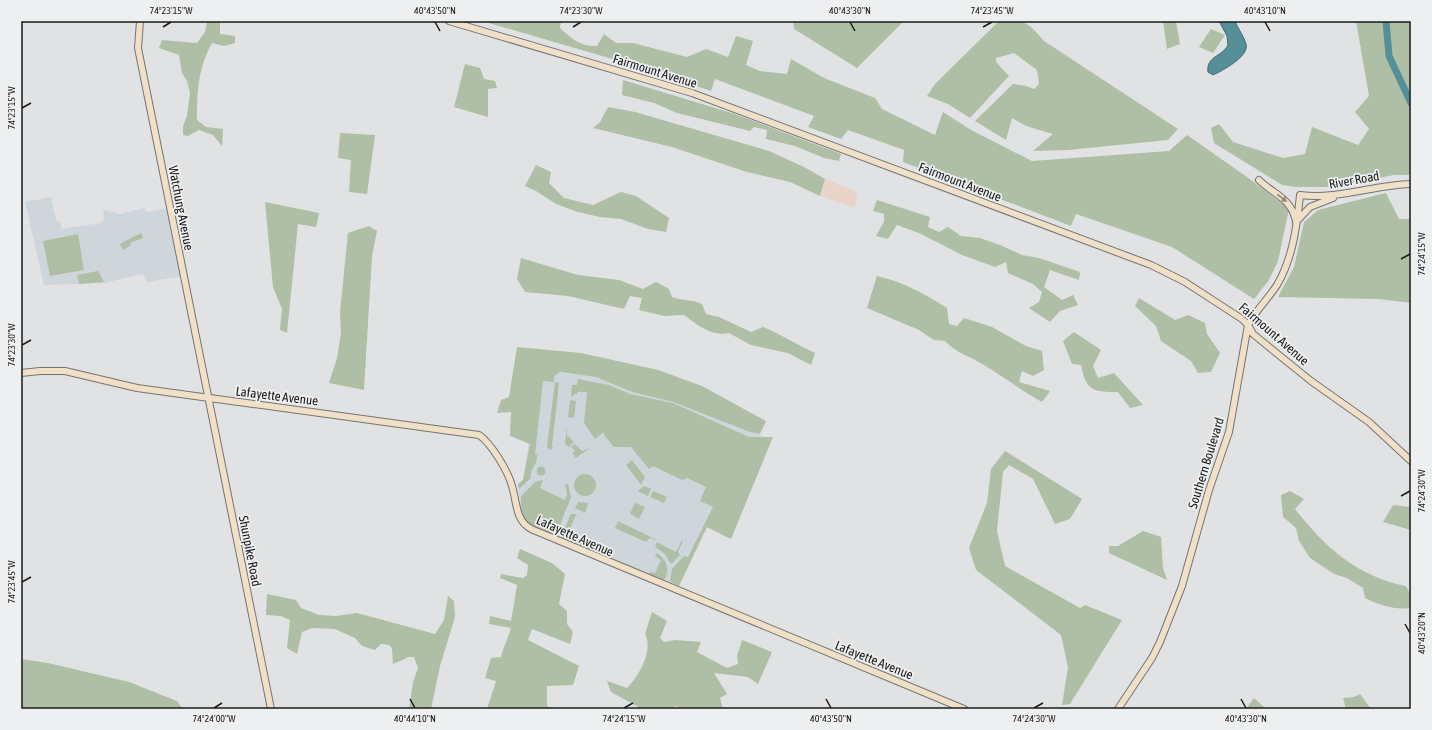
<svg xmlns="http://www.w3.org/2000/svg" width="1432" height="730" viewBox="0 0 1432 730" font-family="'Asap Condensed',sans-serif">
	<style>
		.built { fill: #ced6dc }
		.industrial { fill: #ead3c7 }
		.green { fill: #aebfa5 }
		.water { fill: #558f98; stroke: #436c72 }
		.lines { fill: none; stroke-linecap: round; stroke-linejoin: round }
		.river { stroke: #558f98; stroke-width: 7 }
		.secondary-casing { stroke: #737475; stroke-width: 8 }
		.secondary { stroke: #f1e0c8; stroke-width: 6 }
		.oneway { fill: #90877a }
		.ticks { fill: none; stroke: #191a1a; stroke-width: 1.5 }
		.labels { text-anchor: middle; dominant-baseline: central; stroke-width: 3.5; stroke-linejoin: round; paint-order: stroke }
		.street-label { font-size: 13px; fill: #191a1a; stroke: #eeeff0 }
		.neatline { fill: none; stroke: #191a1a; stroke-width: 1.5 }
		.ticks-label { font-size: 10px; text-anchor: middle; fill: #191a1a }
	</style>
	<rect width="100%" height="100%" fill="#e1e2e3"/>
	<!-- built -->
	<path class="built" d="M51 197 56 220 61 222V229L101 223 104 218 103 212 105 210 120 214 144 208 147 212 170 208 183 276 147 282 143 274 116 280 107 283 44 285 25 202Z
		M547 371 596 377 632 392 673 402 771 439 731 539 704 526 674 586 532 528 521 516 518 484 523 480 539 375Z"/>
	<!-- industrial -->
	<path class="industrial" d="M825 179 857 192 855 208 820 196Z"/>
	<!-- green -->
	<path class="green" d="M212 21H220V34L235 36V43L224 46 212 43C198 68 197 92 197 120L206 127 223 129 222 146 213 135 199 130 188 136 183 135V126L187 116 190 93 187 81 182 73 179 55 159 48 162 40 197 43 205 32 207 22Z
		M482 21H561L560 28C572 39 581 47 597 46L604 34 616 43H633L687 57 706 49 728 57 736 36 753 41 746 65 760 71 787 74 791 59 824 78 875 98 882 109 935 135 943 112 971 130 1032 161 1169 151 1187 135 1247 177 1289 209 1278 261 1269 280 1254 299 1172 247 1076 214 1071 226 903 162 904 150 848 130 841 139 808 127 814 116 715 79 711 91 633 65Z
		M793 21H904L857 68 794 29Z
		M999 21C1025 21 1026 20 1044 41L1178 129 1168 140 1068 150 1033 151 1053 134 1026 126 1012 118 1006 140 975 121 1013 84 1026 86 1034 89 1039 84 1037 70 1014 53 996 58V62L1009 76 970 118 948 104 927 96 935 84Z
		M1163 21H1176L1180 44 1167 49Z
		M1356 21H1411V175H1394L1331 187H1296L1282 185 1214 143 1211 128 1219 124 1233 142 1283 158 1305 154 1312 127 1358 145 1369 129 1355 112 1369 96Z
		M1211 29 1225 35 1213 53 1199 47Z
		M465 64 480 68 484 79 495 81 497 88 488 89V117L454 107Z
		M623 80 735 114 841 154 839 161 824 158 795 146 766 139 767 130 754 127 750 131 677 113 654 103 622 95Z
		M608 107 635 112 769 151 806 168 825 179 820 196 790 182 747 172 672 147 593 128 600 122Z
		M340 133 375 135 367 194 349 192 351 160 338 158Z
		M536 165 551 172 549 183 564 198 593 205 621 192 636 196 669 218 666 232 648 229 621 219 600 217 578 212 556 204 536 191 525 186Z
		M1386 193 1399 219H1411V303L1379 299 1278 297 1294 267 1304 222 1318 210Z
		M877 200 930 217 928 227 939 232 948 227 961 236 980 238 1000 245 1022 255 1039 258 1080 272 1079 280 1050 270 1044 287 1062 300 1073 295 1078 305 1060 311 1050 322 1029 308 1039 302 1042 292 1033 284 1008 273 1006 262 995 267 962 255 919 233 897 225 888 239 876 236 884 222V214L873 211Z
		M265 202 319 213 316 227 298 224 287 333 280 330 282 309 273 287Z
		M369 226 377 231 372 256 364 390 329 383 337 358 341 333 340 312 348 233Z
		M141 233 143 238 130 243 131 245 123 250 120 244Z
		M78 234 84 270 50 276 43 241Z
		M521 258 578 275 619 280 643 289 656 282 669 289 672 297C682 301 692 299 702 304L706 314 719 317 751 332 763 327C781 334 797 345 815 353L811 365 788 353 751 345 729 333C712 337 697 325 684 315L664 316 639 310 642 298 630 296 624 309 568 296 525 292 517 279Z
		M98 271 104 282 79 284 77 275Z
		M877 276C903 282 925 294 947 308L949 324 957 326 964 318 992 327 1026 346 1042 351 1044 370 1033 376 1022 371 1019 382 1050 391 1042 402C1022 391 1004 377 984 365 968 355 959 355 945 341L934 340 919 330 867 308Z
		M1139 298 1175 320 1188 315 1205 323 1207 334 1220 353 1211 372 1198 373 1191 361 1161 341 1156 326 1135 306Z
		M1074 332 1101 350 1093 366 1098 378 1114 373 1143 405 1130 408 1118 392C1093 392 1086 391 1081 365L1072 364 1063 341Z
		M517 347 581 353 658 370 702 386 766 421 760 434 750 432 673 402 632 392 596 377 560 372 554 376V382L543 381 535 454 537 455C538 465 529 469 531 478L519 489 518 484 523 480 530 444 510 436 511 412 497 413 501 400 509 397Z
		M578 379 609 385 630 394 673 403 749 437H773L731 539 707 527 679 586 670 581 672 569 684 556 688 557 713 507 700 501 706 487 687 478 682 480 653 466 649 469 631 447H614L604 435V432L595 439 584 423 587 392H577V394H574L573 396H571L572 385H577Z
		M555 382 559 383 552 446 553 448 550 450 547 447Z
		M570 400 576 401 574 418 568 417Z
		M567 426V435L574 442 569 447 565 444Z
		M575 444 582 451 590 448 576 458 572 453 575 451 572 447 568 449Z
		M1005 451 1082 499 1070 519 1055 524 1033 479 1009 465 1003 472 997 531 1005 566 1080 608 1085 605 1122 620 1070 704 1062 705 1068 667 1061 635 976 570 969 548 987 503 991 469Z
		M632 460 645 477 641 485 626 465Z
		M536.5 471a4.5 4.5 0 1 1 9 0a4.5 4.5 0 1 1-9 0Z
		M574 485a11 11 0 1 1 22 0a11 11 0 1 1-22 0Z
		M543 480 540 488 565 500 567 494 565 485 568 484 571 497 556 535 554 536 527 524 521 516V496L535 482Z
		M644 486 651 489 648 496 638 491Z
		M653 491 667 497 664 503 650 497Z
		M1290 491 1304 499 1295 509C1325 547 1356 576 1406 586L1411 596V608C1394 610 1380 605 1365 598L1363 588 1347 578 1334 574 1310 558 1299 541 1296 528 1283 517 1281 495Z
		M578 502 588 503 585 513 575 508Z
		M635 503 645 507 639 519 630 514Z
		M1393 505 1411 507V530L1383 522Z
		M571 514H575L582 518 576 515 567 535 612 556 611 560 562 538 561 536Z
		M618 521 655 539V540L650 538 646 542 615 528Z
		M1143 531 1161 537 1163 568 1167 580 1109 553V546H1118Z
		M682 540 683 541 678 552 680 555 671 564 665 554 655 547 657 542 676 552Z
		M520 549 552 563 565 574 559 604 567 611V624L573 632 570 644 532 629 528 640 579 666 573 685 547 686V706L553 709H487L496 681 485 678 491 658 501 657C503 647 508 639 511 628L489 624 490 616 511 621 517 585 500 578 501 574 523 578 527 575 528 565 517 558Z
		M657 553C666 559 671 571 664 580L624 565 625 563 649 574 650 572 655 573 661 560 655 556Z
		M267 594 296 600 301 608 319 615 336 616 357 613 435 634 444 620 448 596 454 601 455 617 440 666 431 709H409L413 682 418 668 414 657H409L393 664 392 648 389 645 381 644 375 650 362 646 355 638 335 629 312 628 302 632 297 654 287 648 290 620 281 616 266 615Z
		M652 612 667 621 660 638 664 642 675 640 701 642 697 652 727 668 738 664 737 656 742 640 772 652 758 684 748 677 714 673 727 694 720 698 723 709H682L675 706 673 709H642L611 692 607 681 627 688C638 678 654 650 645 634Z
		M21 659 48 663 129 682 177 701 183 709H21Z
		M1360 694 1371 709H1346L1343 698 1354 697Z
		M1254 698 1264 707 1262 709H1246Z"/>
	<!-- water -->
	<path class="water" d="M1219 21H1235C1238 29 1244 36 1246 44 1250 56 1222 71 1213 75L1208 72C1206 56 1222 57 1228 45L1227 36Z"/>
	<g class="lines">
		<!-- river -->
		<path class="river" d="M1386 21 1389 56 1411 103"/>
		<defs>
			<path id="secondary" d="M140 21 138 48 271 709
				M449 21 692 93 1151 265 1185 282 1242 319 1248 325 1253 334 1311 381 1369 422 1411 461
				M1259 180C1273 194 1290 198 1295 218
				M1296 222 1310 207 1333 198
				M21 373 40 371H65L137 388 479 435C491 443 508 471 512 486 517 502 515 520 531 529L964 709
				M1118 709 1152 658 1160 642 1182 586 1209 490 1229 432 1248 325C1256 310 1268 299 1277 285 1293 258 1297 225 1300 195 1338 200 1373 185 1411 184"/>
		</defs>
		<!-- secondary casing -->
		<use href="#secondary" class="secondary-casing"/>
		<!-- secondary -->
		<use href="#secondary" class="secondary"/>
	</g>
	<!-- one-way arrows -->
	<defs><path id="oneway-solid" d="M-6-.8H1V-3.2L6.5 0L1 3.2V.8H-6Z"/></defs>
	<use class="oneway" href="#oneway-solid" transform="translate(1282 198) rotate(37)"/>
	<!-- ticks -->
	<path class="ticks" d="M435 22 440 31M850 22 855 31M1265 22 1270 31M163 27 171 22M573 27 581 22M983 27 992 22M22 108 31 103M1401 259 1410 254M22 345 31 340M1401 496 1410 491M22 582 31 577M1405 624 1410 633M410 699 415 708M826 699 831 708M1241 699 1246 708M214 708 222 703M624 708 633 703M1034 708 1043 703"/>
	<g class="labels">
		<!-- street labels -->
		<g class="street-label">
			<text transform="translate(655 71) rotate(17)">Fairmount Avenue</text>
			<text transform="translate(1354 180) rotate(-10)">River Road</text>
			<text transform="translate(960 182) rotate(21)">Fairmount Avenue</text>
			<text transform="translate(181 208) rotate(79)">Watchung Avenue</text>
			<text transform="translate(1274 334) rotate(41)">Fairmount Avenue</text>
			<text transform="translate(277 396) rotate(7)">Lafayette Avenue</text>
			<text transform="translate(1206 463) rotate(-73)">Southern Boulevard</text>
			<text transform="translate(575 536) rotate(24)">Lafayette Avenue</text>
			<text transform="translate(250 551) rotate(79)">Shunpike Road</text>
			<text transform="translate(874 660) rotate(22)">Lafayette Avenue</text>
		</g>
	</g>
	<!-- border -->
	<rect width="1432" height="730" fill="none" stroke="#eeeff0" stroke-width="44"/>
	<rect x="22" y="22" width="1388" height="686" class="neatline"/>
	<g class="ticks-label">
		<text x="171" y="14">74°23'15"W</text>
		<text x="435" y="14">40°43'50"N</text>
		<text x="581" y="14">74°23'30"W</text>
		<text x="850" y="14">40°43'30"N</text>
		<text x="992" y="14">74°23'45"W</text>
		<text x="1265" y="14">40°43'10"N</text>
		<text transform="translate(11 108) rotate(-90)" y="4">74°23'15"W</text>
		<text transform="translate(1421 254) rotate(-90)" y="4">74°24'15"W</text>
		<text transform="translate(11 345) rotate(-90)" y="4">74°23'30"W</text>
		<text transform="translate(1421 491) rotate(-90)" y="4">74°24'30"W</text>
		<text transform="translate(11 582) rotate(-90)" y="4">74°23'45"W</text>
		<text transform="translate(1421 633) rotate(-90)" y="4">40°43'20"N</text>
		<text x="214" y="722">74°24'00"W</text>
		<text x="415" y="722">40°44'10"N</text>
		<text x="624" y="722">74°24'15"W</text>
		<text x="831" y="722">40°43'50"N</text>
		<text x="1034" y="722">74°24'30"W</text>
		<text x="1246" y="722">40°43'30"N</text>
	</g>
</svg>
